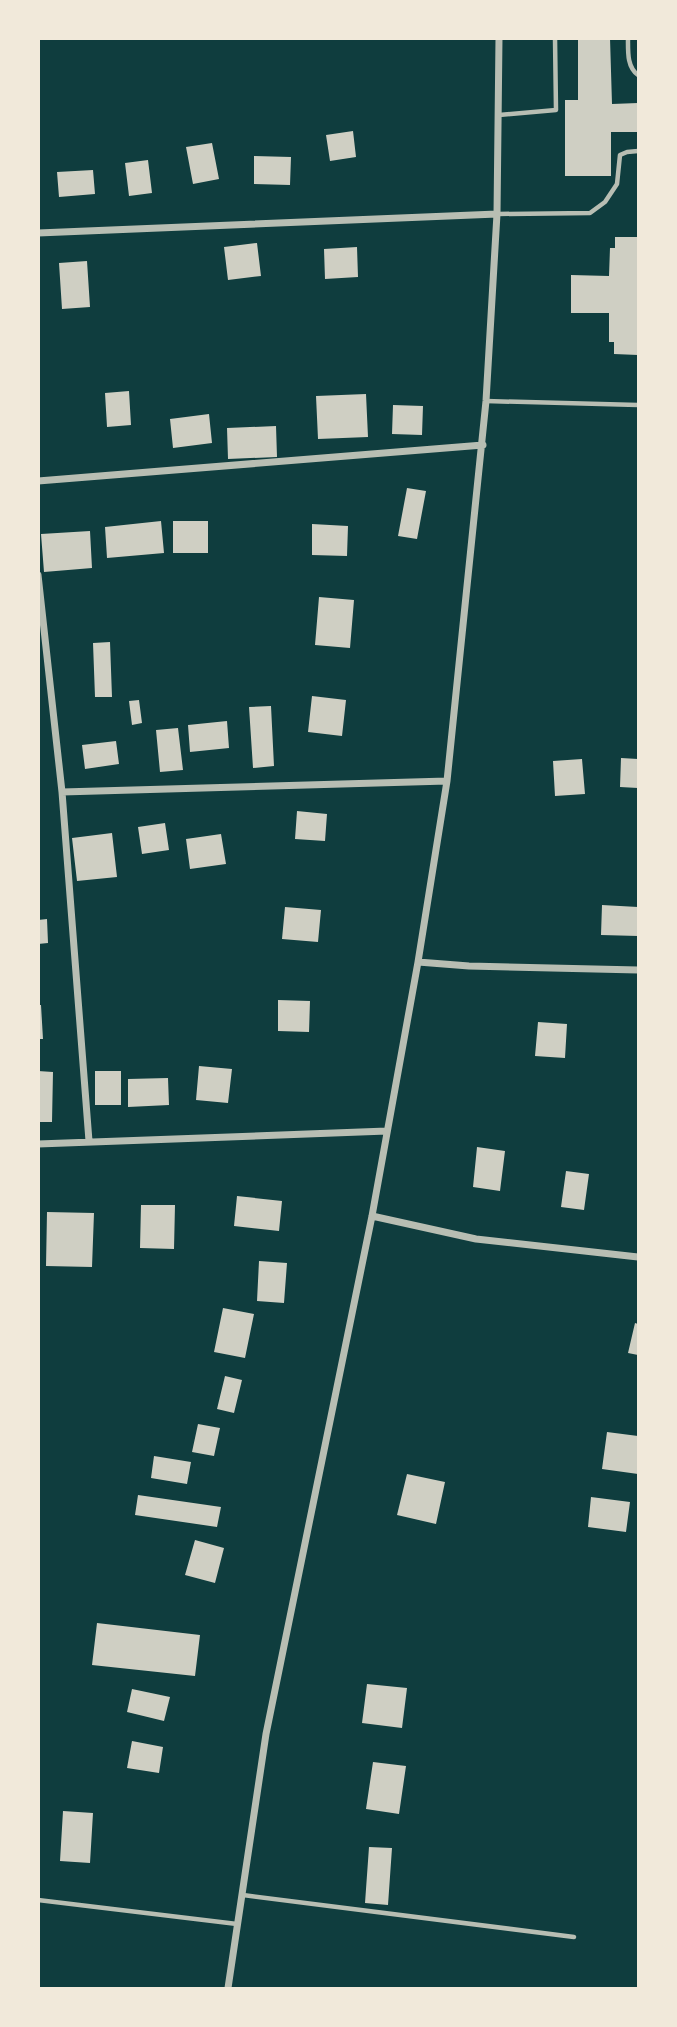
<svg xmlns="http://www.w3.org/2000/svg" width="677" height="2027" viewBox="0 0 677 2027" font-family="'Crimson Pro',serif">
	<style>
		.building { fill: #cfcfc3 }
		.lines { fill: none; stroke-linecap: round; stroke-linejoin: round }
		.service { stroke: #b8beb3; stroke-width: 4.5 }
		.minor { stroke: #b8beb3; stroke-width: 7 }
	</style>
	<rect width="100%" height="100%" fill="#0f3d3e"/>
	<!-- building -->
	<path class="building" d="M578 38H610L612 104 638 103V132H611V176H565V100H578Z
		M353 131 356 157 330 161 326 135Z
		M212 143 219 179 193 184 186 147Z
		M254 156 291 157 290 185 254 184Z
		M148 160 152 193 129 196 125 163Z
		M93 170 95 194 59 197 57 172Z
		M615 237H638V355L614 354V342H609V313H571V275L609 276 610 248H615Z
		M257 243 261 276 228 280 224 247Z
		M357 247 358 277 325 279 324 249Z
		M87 261 90 307 62 309 59 263Z
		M129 391 131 425 107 427 105 393Z
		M366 394 368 437 318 439 316 396Z
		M393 405 423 406 422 435 392 434Z
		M209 414 212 443 173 448 170 419Z
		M276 426 277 457 228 459 227 428Z
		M407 488 426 491 417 539 398 536Z
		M161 521 164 553 107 558 105 527Z
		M173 521H208V553H173Z
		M312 524 348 526 347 556 312 555Z
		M90 531 92 568 44 572 41 534Z
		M319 597 354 600 350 648 315 645Z
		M110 642 112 697H95L93 643Z
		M312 696 346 700 342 736 308 732Z
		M139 700 142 723 132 725 129 701Z
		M271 706 274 766 253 768 249 707Z
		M227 721 229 748 190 752 188 725Z
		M178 728 183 770 160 772 156 730Z
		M116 741 119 764 85 769 82 745Z
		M621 758 638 759V788L620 787Z
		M582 759 585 794 555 796 553 761Z
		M297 811 327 814 325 841 295 839Z
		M165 823 169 850 142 854 138 827Z
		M112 833 117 877 77 881 72 838Z
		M221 834 226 864 190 869 186 839Z
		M602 905 638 907V936L601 935Z
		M285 907 321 910 318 942 282 939Z
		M47 919 48 943 38 944V920Z
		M278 1000 310 1001 309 1032 278 1031Z
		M38 1005H41L43 1039H38Z
		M538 1022 567 1024 565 1058 535 1056Z
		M199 1066 232 1069 228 1103 196 1100Z
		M38 1071 53 1072 52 1122H38Z
		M95 1071H121V1105H95Z
		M168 1078 169 1105 128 1107V1079Z
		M477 1147 505 1151 500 1191 473 1187Z
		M566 1171 589 1174 584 1210 561 1207Z
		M237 1196 282 1201 279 1231 234 1226Z
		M141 1205H175L174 1249 140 1248Z
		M47 1212 94 1213 92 1267 46 1266Z
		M259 1261 287 1263 284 1303 257 1301Z
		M223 1308 254 1314 245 1358 214 1352Z
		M635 1323 638 1324V1355L628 1353Z
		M225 1376 242 1380 234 1413 217 1409Z
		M198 1424 220 1428 214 1456 192 1452Z
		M607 1432 638 1436V1474L602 1469Z
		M154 1456 191 1462 187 1484 151 1478Z
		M407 1474 445 1482 436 1524 397 1515Z
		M138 1495 221 1507 217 1527 135 1515Z
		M591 1497 630 1502 626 1532 588 1527Z
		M195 1540 224 1548 215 1583 185 1575Z
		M97 1623 200 1635 195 1676 92 1665Z
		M367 1684 407 1688 402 1728 362 1723Z
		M132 1689 170 1697 164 1721 127 1712Z
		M132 1741 163 1747 159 1773 127 1768Z
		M373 1762 406 1766 399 1814 366 1809Z
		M63 1811 93 1813 90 1863 60 1861Z
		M369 1847 392 1848 388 1905 365 1903Z"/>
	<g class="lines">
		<!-- service -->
		<path class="service" d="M628 38C628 52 627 67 638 75
			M499 115 556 110 555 38
			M498 214 590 213 605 202 617 184 620 155 627 152 638 151
			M486 401 638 405
			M243 1895 574 1937
			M38 1900 237 1924"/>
		<!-- minor -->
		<path class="minor" d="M38 233 497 214
			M38 481 483 445
			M38 575 62 792 89 1141
			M62 792 447 781
			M418 962 469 966 638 970
			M38 1144 387 1131
			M372 1216 476 1239 638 1257
			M228 1988 266 1734 372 1216 418 962 447 781 486 401 497 214 499 38"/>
	</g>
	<!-- border -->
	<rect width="677" height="2027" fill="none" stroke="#f1e9da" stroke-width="80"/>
</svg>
